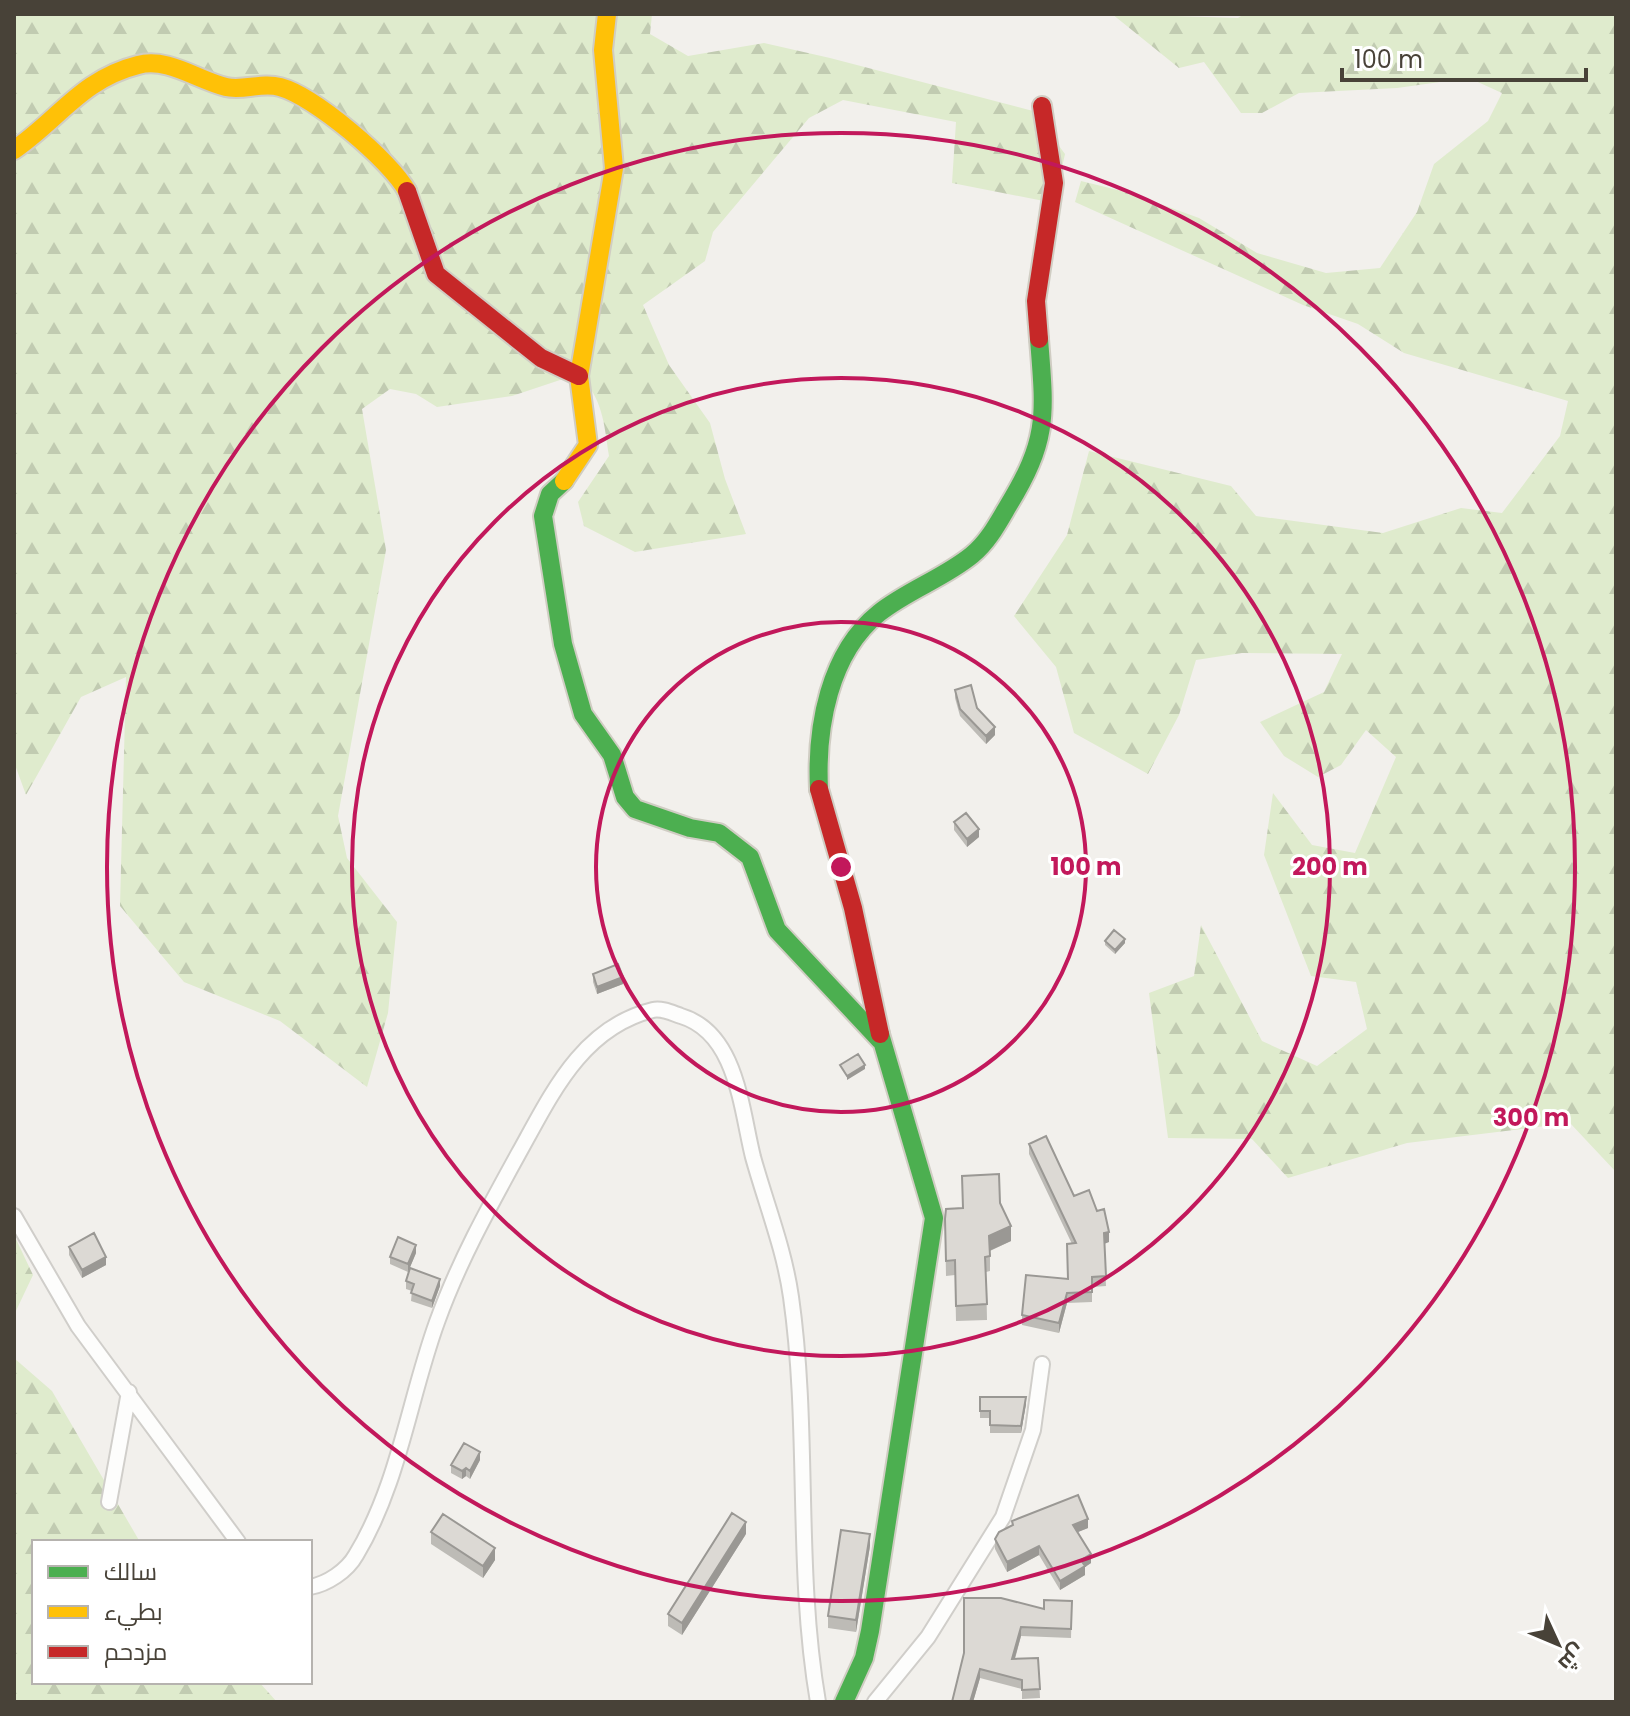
<svg xmlns="http://www.w3.org/2000/svg" width="1630" height="1716" viewBox="0 0 1630 1716" font-family="Poppins,Cairo,sans-serif">
	<style>
		.forest { fill: url(#forest-firs) }
		.lines { fill: none; stroke-linecap: round; stroke-linejoin: round }
		.street-casing { stroke: #d0ceca; stroke-width: 18 }
		.fast-casing { stroke: #d0cdc3; stroke-width: 22 }
		.slow-casing { stroke: #d0cdc3; stroke-width: 22 }
		.jam-casing { stroke: #d0cdc3; stroke-width: 22 }
		.street { stroke: #fdfdfc; stroke-width: 14 }
		.fast { stroke: #4caf50; stroke-width: 18 }
		.slow { stroke: #ffc107; stroke-width: 18 }
		.jam { stroke: #c62828; stroke-width: 18 }
		.wall { fill: #bdbbb6 }
		.shaded-wall { fill: #9a9894 }
		.building { fill: #dcd9d4; stroke: #9a9894; stroke-width: 2 }
		.ring { fill: none; stroke: #c2185b; stroke-width: 4 }
		.centre { fill: #c2185b; stroke: #fff; stroke-width: 4 }
		.ring-label { font-size: 24px; text-anchor: middle; font-weight: bold; fill: #c2185b; stroke: #fff; stroke-width: 6; stroke-linejoin: round; paint-order: stroke }
	</style>
	<defs>
		<pattern id="forest-firs" width="22" height="20" patternUnits="userSpaceOnUse" patternTransform="scale(2)"><rect width="22" height="20" fill="#dfebcd"/><path d="M5 1l3.5 6h-7zM16 11l3.5 6h-7z" fill="#c1cbb1"/></pattern>
	</defs>
	<rect width="100%" height="100%" fill="#f2f0ec"/>
	<!-- forest -->
	<path class="forest" d="M14 14H652L650 34 688 56 764 43 830 58 1033 111 1065 154 1054 203 952 183 956 122 843 100 809 118 713 232 705 261 643 305 669 365 710 423 725 479 746 534 635 552 584 526 578 502 609 456C604 423 603 398 578 374L512 396 437 407 416 394 390 389 362 409 386 550 338 816 347 858 397 922 388 1013 367 1087 280 1021 184 982 120 906 126 677 81 697 26 795 14 762Z
		M1112 14 1238 18 1244 14H1616V1172L1570 1123 1407 1143 1288 1178 1252 1139 1168 1138 1149 993 1194 976 1201 925 1262 1041 1317 1066 1367 1029 1356 982 1311 976 1264 855 1273 793 1312 845 1355 853 1396 757 1366 730 1341 765 1318 777 1284 756 1260 722 1324 692 1342 654 1242 653 1196 660 1179 715 1148 774 1074 733 1056 667 1014 616 1067 535 1089 451 1231 486 1256 516 1383 533 1461 508 1502 513 1560 436 1568 401 1404 353 1358 324 1303 305 1075 202 1081 181 1130 193 1199 218 1257 253 1326 273 1380 268 1417 212 1434 164 1488 121 1502 93 1469 78 1397 88 1299 93 1262 113H1241L1204 62 1179 68Z
		M14 1235 33 1275 14 1315Z
		M14 1358 52 1391 140 1542H34V1682H259L277 1702H14Z"/>
	<g class="lines">
		<defs>
			<path id="street" d="M14 1216 78 1326 238 1542
				M109 1502 129 1392
				M310 1587C327 1584 347 1571 356 1555 399 1484 409 1399 437 1322 460 1258 493 1200 526 1140 556 1085 587 1026 653 1010 662 1008 672 1013 681 1016 737 1033 741 1109 753 1157 766 1204 784 1248 791 1297 810 1431 795 1568 818 1702
				M875 1702 928 1637 1003 1517 1033 1430 1042 1364"/>
			<path id="fast" d="M564 481 550 494 543 516 563 644 583 714 612 755 625 797 635 809 690 828 719 833 750 857 777 930 880 1040
				M819 789C816 727 829 653 879 613 908 590 944 578 972 555 988 542 998 523 1008 506 1049 439 1045 415 1039 339
				M844 1702 864 1658 870 1631 934 1218 880 1034"/>
			<path id="slow" d="M14 150C59 119 82 79 138 65 168 57 197 80 226 87 243 91 262 82 280 87 314 96 391 161 407 191
				M564 481 588 445 579 376 614 168 603 50 607 14"/>
			<path id="jam" d="M407 191 436 274 541 358 579 376
				M1039 339 1036 301 1054 183 1042 106
				M819 789 853 908 880 1034"/>
		</defs>
		<!-- street casing -->
		<use href="#street" class="street-casing"/>
		<!-- fast casing -->
		<use href="#fast" class="fast-casing"/>
		<!-- slow casing -->
		<use href="#slow" class="slow-casing"/>
		<!-- jam casing -->
		<use href="#jam" class="jam-casing"/>
		<!-- street -->
		<use href="#street" class="street"/>
		<!-- fast -->
		<use href="#fast" class="fast"/>
		<!-- slow -->
		<use href="#slow" class="slow"/>
		<!-- jam -->
		<use href="#jam" class="jam"/>
	</g>
	<!-- wall -->
	<path class="wall" d="M955 690 977 708 995 735 986 744 960 716 955 698Z
		M954 822 979 837 967 847 954 830Z
		M1105 941 1125 943 1115 954 1105 945Z
		M593 974 623 984 597 994 593 982Z
		M1029 1144 1074 1196 1109 1242 1104 1243 1106 1286 1092 1287V1302L1067 1303 1059 1333 1022 1325V1315L1068 1279 1072 1244 1029 1154Z
		M1000 1203 1011 1241 990 1251V1271L986 1272 987 1320 956 1321 955 1275 946 1276 945 1219 963 1208Z
		M69 1247 106 1265 82 1278 69 1255Z
		M416 1253 408 1272 390 1264V1257Z
		M406 1281 440 1286 432 1308 411 1301 412 1291 406 1289Z
		M980 1397 1026 1404 1021 1433H990V1418H980Z
		M480 1460 470 1479 466 1476 462 1479 451 1473V1465Z
		M1012 1521 1088 1528 1078 1532 1091 1563 1085 1567V1575L1060 1590 1039 1555 1007 1572 995 1549V1539L1012 1526Z
		M431 1532 495 1560 483 1578 431 1544Z
		M746 1534 682 1635 668 1626V1614Z
		M870 1546 856 1632 828 1628V1616Z
		M1072 1601 1071 1638 1021 1636 1015 1659 1038 1658 1040 1698 1022 1699V1689L980 1678 973 1702H952L964 1653 1044 1609Z"/>
	<!-- shaded-wall -->
	<path class="shaded-wall" d="M995 727V735L986 744V736Z
		M979 829V837L967 847V839Z
		M1125 939V943L1115 954V950Z
		M623 977V984L597 994V987Z
		M865 1065V1069L847 1080V1076Z
		M1011 1226V1241L989 1251V1236Z
		M1109 1232V1242L1104 1244V1233Z
		M416 1245V1253L408 1272V1264Z
		M106 1257V1265L82 1278V1270Z
		M440 1279V1286L432 1308V1301Z
		M1067 1293V1303L1059 1333V1323Z
		M1026 1397V1404L1021 1433V1426Z
		M480 1452V1460L470 1479V1471Z
		M466 1468V1476L462 1479V1471Z
		M1088 1519V1528L1073 1534V1525Z
		M746 1522V1534L682 1635V1623Z
		M870 1534V1546L856 1632V1620Z
		M1039 1546V1555L1007 1572V1562Z
		M495 1548V1560L483 1578V1566Z
		M1091 1554V1563L1085 1567V1575L1060 1590V1581L1081 1560Z
		M1021 1627V1636L1012 1668V1659Z
		M980 1669V1678L973 1702H970Z"/>
	<!-- building -->
	<path class="building" d="M971 685 977 708 995 727 986 736 960 709 955 690Z
		M966 813 979 829 967 839 954 822Z
		M1114 930 1125 939 1115 950 1105 941Z
		M618 964 623 977 597 987 593 974Z
		M858 1054 865 1065 847 1076 840 1065Z
		M1046 1136 1074 1196 1089 1190 1097 1211 1104 1209 1109 1232 1104 1233 1106 1276 1092 1277V1292L1067 1293 1059 1323 1022 1315 1026 1275 1068 1279 1067 1244 1076 1243 1029 1144Z
		M999 1174 1000 1203 1011 1226 989 1236 990 1256 985 1257 987 1304 956 1306 955 1260 946 1261 945 1219 946 1209 963 1208 962 1176Z
		M94 1233 106 1257 82 1270 69 1247Z
		M398 1237 416 1245 408 1264 390 1257Z
		M410 1268 440 1279 432 1301 411 1293 414 1284 406 1281Z
		M980 1397H1026L1021 1426 990 1425V1411H980Z
		M464 1443 480 1452 470 1471 466 1468 462 1471 451 1465Z
		M1078 1495 1088 1519 1073 1525 1091 1554 1081 1560 1085 1566 1060 1581 1039 1546 1007 1562 995 1539 999 1532 1013 1525 1012 1521Z
		M732 1513 746 1522 682 1623 668 1614Z
		M443 1514 495 1548 483 1566 431 1532Z
		M841 1530 870 1534 856 1620 828 1616Z
		M964 1598H1001L1044 1609V1600L1072 1601 1071 1629 1021 1627 1012 1659 1038 1658 1040 1689 1022 1690V1680L980 1669 970 1702H952L964 1653Z"/>
	<!-- distance rings -->
	<g class="ring">
		<circle cx="841" cy="867" r="245"/>
		<circle cx="841" cy="867" r="489"/>
		<circle cx="841" cy="867" r="734"/>
	</g>
	<circle cx="841" cy="867" r="12" class="centre"/>
	<g class="ring-label">
		<text x="1086" y="875">100 m</text>
		<text x="1330" y="875">200 m</text>
		<text x="1531" y="1126">300 m</text>
	</g>
	<!-- border -->
	<rect width="1630" height="1716" fill="none" stroke="#484238" stroke-width="32"/>
	<!-- legend -->
	<rect x="32" y="1540" width="280" height="144" fill="#ffffff" stroke="#b6b3af" stroke-width="2"/>
	<rect x="48" y="1566" width="40" height="12" fill="#4caf50" stroke="#b6b3af" stroke-width="2"/>
	<text x="104" y="1580" font-size="24" fill="#484238">سالك</text>
	<rect x="48" y="1606" width="40" height="12" fill="#ffc107" stroke="#b6b3af" stroke-width="2"/>
	<text x="104" y="1620" font-size="24" fill="#484238">بطيء</text>
	<rect x="48" y="1646" width="40" height="12" fill="#c62828" stroke="#b6b3af" stroke-width="2"/>
	<text x="104" y="1660" font-size="24" fill="#484238">مزدحم</text>
	<!-- north arrow -->
	<g transform="translate(1558 1644) rotate(134)" stroke="#ffffff" stroke-width="6" paint-order="stroke">
	<path d="M0-6L14 30L0 20L-14 30Z" fill="#484238"/>
	<text y="-12" font-size="22" font-weight="bold" text-anchor="middle" fill="#484238">ش</text>
	</g>
	<!-- scale -->
	<path d="M1342 68v12h244v-12" fill="none" stroke="#484238" stroke-width="4"/>
	<text x="1354" y="68" font-size="24" fill="#484238" stroke="#ffffff" stroke-width="6" paint-order="stroke">100 m</text>
</svg>
